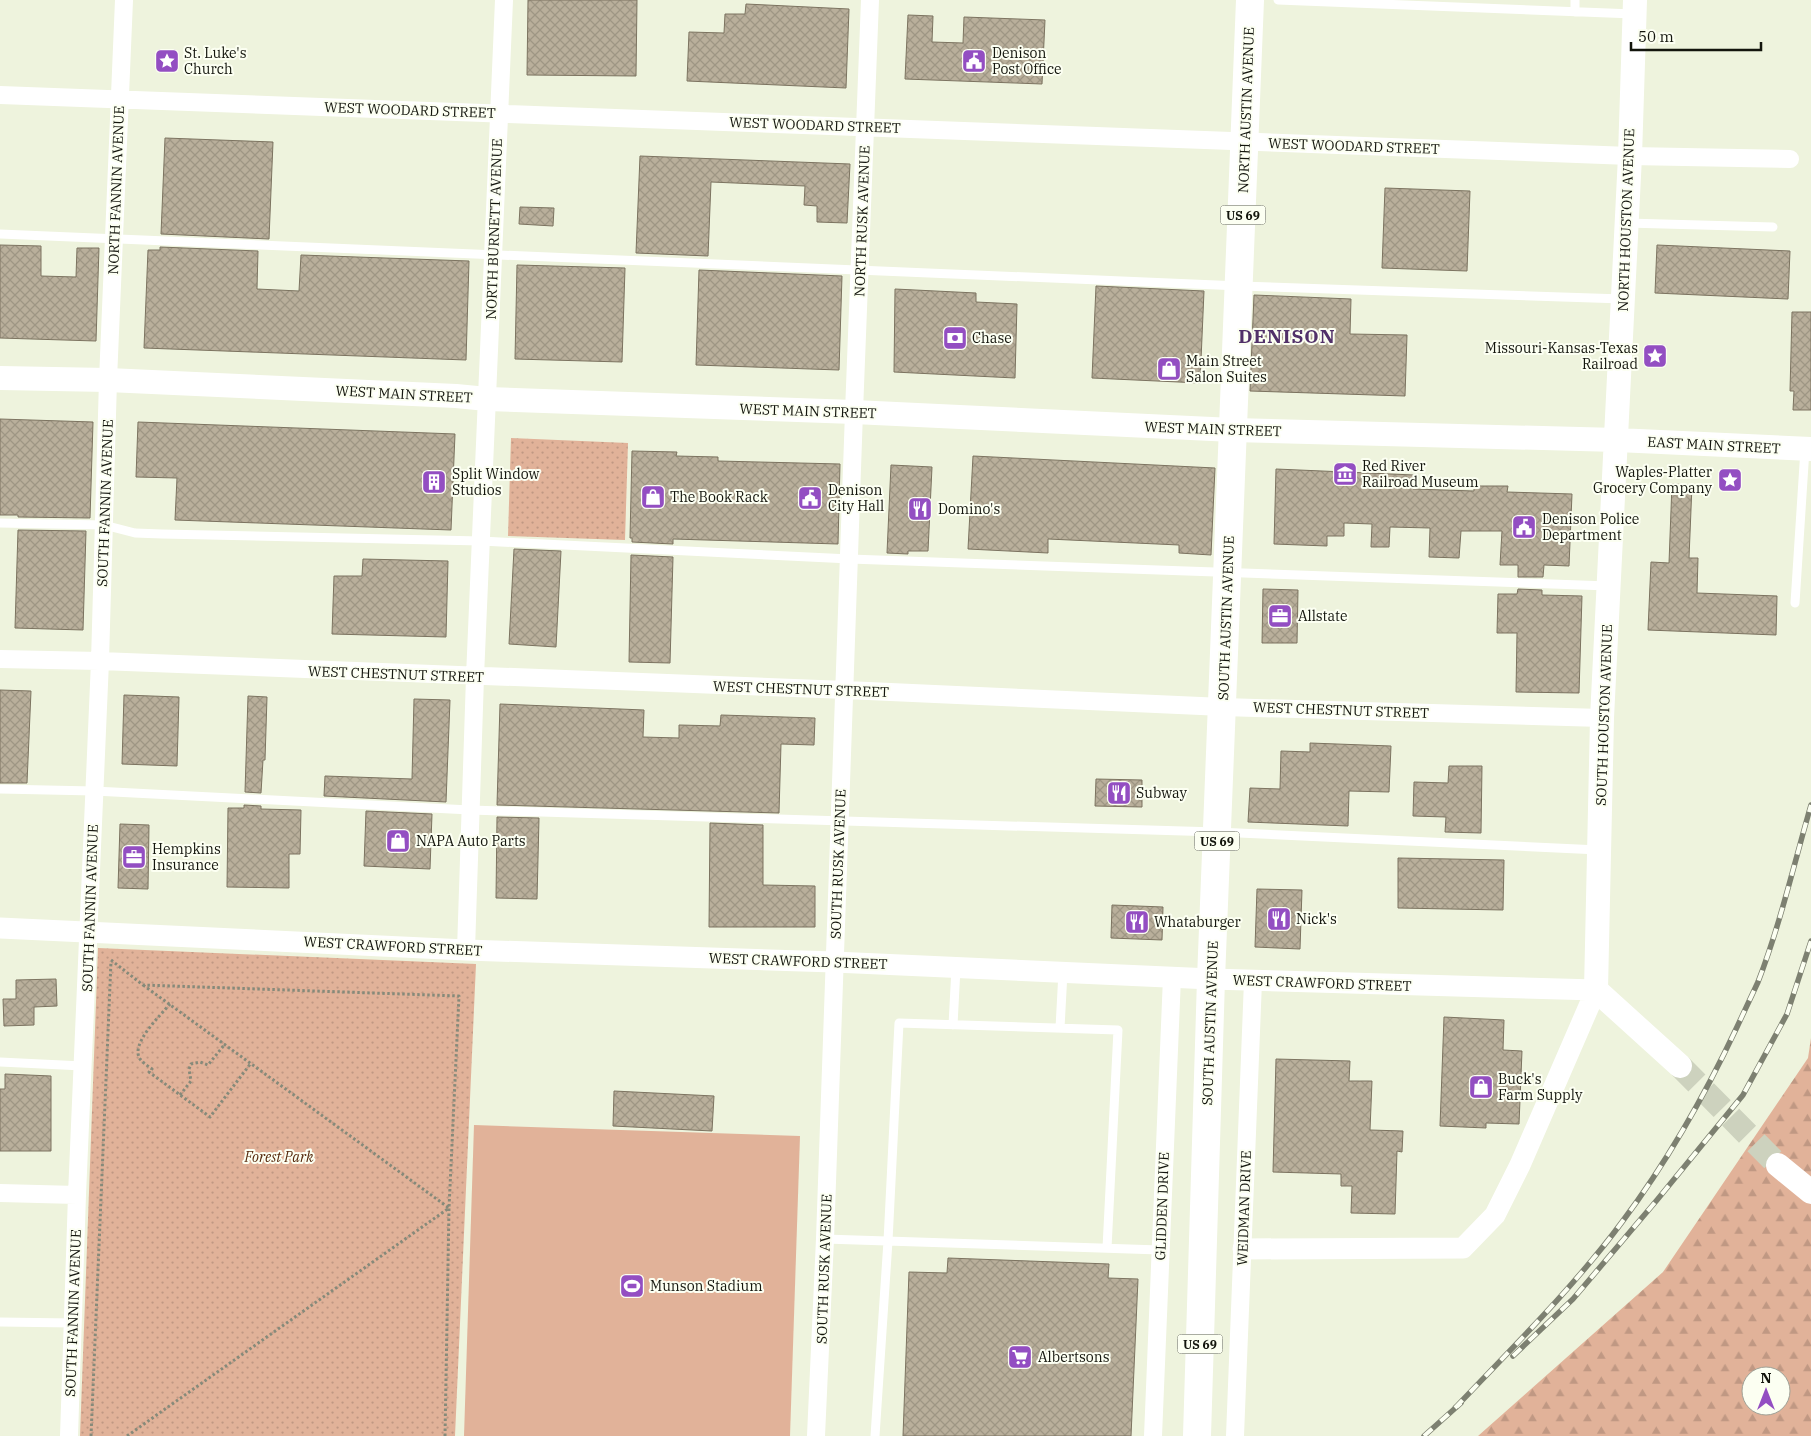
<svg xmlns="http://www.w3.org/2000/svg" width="1811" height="1436" viewBox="0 0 1811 1436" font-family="'IBM Plex Serif',serif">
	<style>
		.grass { fill: url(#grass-dots) }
		.forest { fill: url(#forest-firs); fill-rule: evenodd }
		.pitch { fill: #e1b299 }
		.building { fill: url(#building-cross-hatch); stroke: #7c7360 }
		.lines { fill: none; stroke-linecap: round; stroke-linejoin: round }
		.secondary-tunnel { stroke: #cdd2be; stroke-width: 24; stroke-dasharray: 24 12; stroke-linecap: butt }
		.path { stroke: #868a7a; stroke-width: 3; stroke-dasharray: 2.5 2.5; stroke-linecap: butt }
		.service { stroke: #fff; stroke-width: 9 }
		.minor { stroke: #fff; stroke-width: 18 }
		.tertiary { stroke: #fff; stroke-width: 21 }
		.secondary { stroke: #fff; stroke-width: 24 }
		.trunk { stroke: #fff; stroke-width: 28 }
		.rail-casing { stroke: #7d8071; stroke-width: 5.5 }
		.rail { stroke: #fcfff2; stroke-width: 4; stroke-dasharray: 11; stroke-linecap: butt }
		.labels { text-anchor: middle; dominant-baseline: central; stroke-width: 4; stroke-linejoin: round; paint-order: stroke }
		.shield { fill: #fcfff2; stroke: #595b52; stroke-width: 1 }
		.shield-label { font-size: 12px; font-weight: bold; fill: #13150d }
		.poi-label { font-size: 14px; fill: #13150d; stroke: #fcfff2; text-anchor: start }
		.street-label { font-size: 14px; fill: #13150d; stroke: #fcfff2 }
		.park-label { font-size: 14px; font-style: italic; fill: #56290c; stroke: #fcfff2 }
		.district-label { font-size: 19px; font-weight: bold; letter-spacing: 1px; fill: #513069; stroke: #fcfff2 }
	</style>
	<defs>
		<pattern id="grass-dots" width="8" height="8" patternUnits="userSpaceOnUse" patternTransform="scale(1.25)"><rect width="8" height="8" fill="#e1b299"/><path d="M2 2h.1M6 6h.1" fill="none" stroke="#c09883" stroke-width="1.8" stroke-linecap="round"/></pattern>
		<pattern id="forest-firs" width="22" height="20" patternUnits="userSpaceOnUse" patternTransform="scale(1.25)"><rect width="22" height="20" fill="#e1b299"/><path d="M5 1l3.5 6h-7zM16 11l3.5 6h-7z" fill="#c09883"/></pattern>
		<pattern id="building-cross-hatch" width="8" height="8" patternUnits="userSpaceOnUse" patternTransform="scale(1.25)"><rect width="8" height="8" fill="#b9af9b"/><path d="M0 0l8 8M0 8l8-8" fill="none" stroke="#9e9684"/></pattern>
	</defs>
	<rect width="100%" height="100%" fill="#eef3dd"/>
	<!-- grass -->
	<path class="grass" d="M511 438 628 443 625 540 508 536Z
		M98 948 476 964 455 1436H80Z"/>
	<!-- forest -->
	<path class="forest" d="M1811 1038V1436H1478L1663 1272 1808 1058ZM1751 1376H1781V1406H1751Z"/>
	<!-- pitch -->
	<path class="pitch" d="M474 1125 800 1136 790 1436H464Z"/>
	<!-- building -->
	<path class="building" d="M528 0H637L636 76 527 75Z
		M746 4 849 9 846 88 687 81 689 32 724 33 725 14H745Z
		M908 15 933 16 932 42 963 43 964 17 1045 20 1042 84 905 79Z
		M165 138 273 142 269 239 161 234Z
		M640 156 850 164 847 223 817 222V206L804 205 805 186 711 182 708 256 636 253Z
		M1385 188 1470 191 1467 271 1382 268Z
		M520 207 554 208 553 226 519 224Z
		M0 245 41 246V276L76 277 77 248H99L96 341 0 338Z
		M1657 245 1790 251 1788 299 1655 293Z
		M160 247 258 251 257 289 299 291 301 255 469 261 466 360 144 348 148 250H160Z
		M517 265 625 268 622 362 515 359Z
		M699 270 842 276 839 370 696 365Z
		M1096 286 1204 291 1200 383 1092 378Z
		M895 289 976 293V302L1017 304 1015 378 894 372Z
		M1254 295 1351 299 1350 334 1407 335 1405 396 1250 391Z
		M1792 312H1811V410H1793L1794 391H1790Z
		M0 419 93 422 90 518 18 517V515H0Z
		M138 422 455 434 451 530 175 520 177 478 136 477Z
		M632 451 677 452 676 456 718 457V461L840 464 838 544 673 539V544L632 542V538H630Z
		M973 456 1215 468 1211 555 1179 553V545L1048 539V553L968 549Z
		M891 465 932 467 928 551H908V554L887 553Z
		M1276 469 1414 475 1413 489 1474 491V486H1508L1507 492 1572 494 1569 566 1544 565 1543 577H1518V565H1500L1502 531H1461L1459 558 1429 557 1430 528 1390 527 1389 547H1371L1372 524 1344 523V536H1327V546L1274 544Z
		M1672 484 1692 485 1689 558H1698L1697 593 1777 596 1776 635 1648 630 1651 562 1669 563Z
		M18 530 86 531 83 630 15 628Z
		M514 549 561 551 556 647 509 644Z
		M631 555 673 557 670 663 629 662Z
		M363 559 448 561 446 637 332 634 334 576H362Z
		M1263 589 1298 590 1297 643H1262Z
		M1518 589 1542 590V595L1582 596 1579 693 1516 692 1517 633H1497L1498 594H1517Z
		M0 690 31 691 27 783H0Z
		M124 695 179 697 177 766 122 764Z
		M248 696 267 697 265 760H263L261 793 245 792Z
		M414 699 450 700 446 802 324 796 325 776 412 779Z
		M500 704 644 710 643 737 679 738V725L720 726 721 715 815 718 814 745 781 744 779 813 497 805Z
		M1310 743 1391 746 1389 792 1349 791 1348 826 1248 822 1250 788 1280 789 1281 751 1310 752Z
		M1449 766H1482L1481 833 1445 832 1446 817 1413 816 1414 782 1448 783Z
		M1096 779 1142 780V807L1095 806Z
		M244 805 261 806V809L301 810 300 854H289V888L227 887 228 808H244Z
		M366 811 432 814 430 869 364 866Z
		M497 817 539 818 537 899 496 898Z
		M710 823 763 825V885L815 886V927H709Z
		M120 824 149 825 148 889 118 888Z
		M1398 858 1504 860 1503 910 1398 908Z
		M1257 889 1302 890 1300 949 1255 947Z
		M1112 905 1163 907 1162 940 1111 938Z
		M56 979 57 1006 34 1007V1025L4 1026 3 999H16V980Z
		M1444 1017 1504 1020 1503 1050 1522 1051 1519 1124 1486 1123V1128L1440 1126Z
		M1276 1059 1350 1061 1349 1081H1372L1370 1130 1403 1131 1402 1152 1397 1151 1395 1214 1351 1213 1352 1186H1341V1174L1273 1172Z
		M5 1074 51 1076V1151H0V1089H5Z
		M614 1091 714 1096 712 1131 613 1126Z
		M948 1258 1109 1264 1108 1278 1138 1279 1131 1436H903L909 1272 947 1273Z"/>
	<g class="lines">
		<!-- secondary-tunnel -->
		<path class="secondary-tunnel" d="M1680 1066 1778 1165"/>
		<!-- path -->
		<path class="path" d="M111 960 143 985 459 996 449 1208 143 985
			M170 1004C160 1016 130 1044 140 1059 143 1063 148 1066 152 1069L149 1072 210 1117 251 1063
			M180 1095 191 1081 189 1069 191 1064 200 1062 208 1065 225 1044
			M91 1436 111 961
			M127 1436 449 1208 445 1436"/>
		<!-- service -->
		<path class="service" d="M1278 0 1634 14
			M1575 12V0
			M1627 223 1773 227
			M0 234 1240 286 1623 299
			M0 523 104 525 135 533 162 534 481 541 850 559 1609 586
			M1795 603 1805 449
			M0 789 94 791 470 810 1217 832 1599 850
			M953 1025 956 968
			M1060 1028 1063 972
			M0 1062 83 1066
			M825 1239 1160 1250
			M0 1322 73 1323
			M875 1436 888 1241 899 1023 1118 1030 1107 1248"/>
		<!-- minor -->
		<path class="minor" d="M0 95 1630 156 1790 159
			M0 659 100 661 846 690 1223 707 1602 718
			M466 950 475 677 504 0
			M0 1193 77 1195
			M69 1436 77 1195 100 661 108 380 124 0
			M816 1436 825 1239 854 412 870 0
			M1153 1436 1172 977
			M1235 1436 1253 981"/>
		<!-- tertiary -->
		<path class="tertiary" d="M0 928 466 950 834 962 1211 979 1596 990 1520 1165 1495 1215 1463 1248 1243 1249"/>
		<!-- secondary -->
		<path class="secondary" d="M1635 0 1630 156 1602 718 1596 990 1680 1066
			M0 378 108 380 456 396 487 399 854 412 1233 430 1617 440 1811 449
			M1778 1165 1811 1192"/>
		<!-- trunk -->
		<path class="trunk" d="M1197 1436 1211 979 1250 0"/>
		<defs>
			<path id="rail" d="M1513 1356 1573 1299 1657 1200 1743 1095 1787 1014 1811 941
				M1455 1408C1511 1349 1574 1287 1622 1222 1667 1162 1705 1095 1737 1027 1744 1012 1751 997 1758 982 1780 925 1794 864 1811 805
				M1424 1436 1461 1403"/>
		</defs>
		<!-- rail casing -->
		<use href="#rail" class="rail-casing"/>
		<!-- rail -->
		<use href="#rail" class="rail"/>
	</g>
	<!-- icons -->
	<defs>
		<symbol id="sight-square" viewBox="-11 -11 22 22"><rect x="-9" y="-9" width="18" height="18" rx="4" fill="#934ec2" stroke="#fcfff2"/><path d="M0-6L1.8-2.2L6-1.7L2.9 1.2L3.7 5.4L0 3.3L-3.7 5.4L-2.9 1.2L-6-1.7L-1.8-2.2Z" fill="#fff"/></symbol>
		<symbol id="civic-square" viewBox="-11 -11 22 22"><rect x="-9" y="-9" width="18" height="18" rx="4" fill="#934ec2" stroke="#fcfff2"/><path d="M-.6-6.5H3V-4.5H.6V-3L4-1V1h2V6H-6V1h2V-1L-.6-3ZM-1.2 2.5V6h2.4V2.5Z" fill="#fff"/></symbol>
		<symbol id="bank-square" viewBox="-11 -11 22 22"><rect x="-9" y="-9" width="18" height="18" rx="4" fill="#934ec2" stroke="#fcfff2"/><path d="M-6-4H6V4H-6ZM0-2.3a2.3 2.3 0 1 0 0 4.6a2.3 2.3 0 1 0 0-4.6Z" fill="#fff"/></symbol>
		<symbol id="shop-square" viewBox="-11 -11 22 22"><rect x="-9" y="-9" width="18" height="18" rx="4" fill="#934ec2" stroke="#fcfff2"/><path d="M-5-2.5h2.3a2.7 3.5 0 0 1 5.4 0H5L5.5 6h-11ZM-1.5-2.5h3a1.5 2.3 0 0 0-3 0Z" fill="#fff"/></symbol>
		<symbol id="museum-square" viewBox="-11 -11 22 22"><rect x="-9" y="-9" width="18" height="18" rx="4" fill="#934ec2" stroke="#fcfff2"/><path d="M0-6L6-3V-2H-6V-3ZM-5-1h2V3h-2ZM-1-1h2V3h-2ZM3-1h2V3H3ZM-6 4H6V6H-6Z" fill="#fff"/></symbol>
		<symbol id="building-square" viewBox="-11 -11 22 22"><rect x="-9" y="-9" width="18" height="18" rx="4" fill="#934ec2" stroke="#fcfff2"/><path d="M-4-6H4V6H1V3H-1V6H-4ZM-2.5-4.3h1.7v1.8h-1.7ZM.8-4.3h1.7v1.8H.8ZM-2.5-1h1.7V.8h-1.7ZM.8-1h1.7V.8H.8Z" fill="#fff"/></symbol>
		<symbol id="restaurant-square" viewBox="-11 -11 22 22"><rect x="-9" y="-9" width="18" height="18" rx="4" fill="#934ec2" stroke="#fcfff2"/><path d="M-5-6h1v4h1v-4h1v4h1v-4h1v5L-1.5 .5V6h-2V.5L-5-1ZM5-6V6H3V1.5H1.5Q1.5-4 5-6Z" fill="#fff"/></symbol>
		<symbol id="office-square" viewBox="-11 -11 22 22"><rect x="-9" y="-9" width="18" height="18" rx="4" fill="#934ec2" stroke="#fcfff2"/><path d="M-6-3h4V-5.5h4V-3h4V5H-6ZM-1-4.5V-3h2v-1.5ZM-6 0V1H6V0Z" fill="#fff"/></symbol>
		<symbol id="stadium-square" viewBox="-11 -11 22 22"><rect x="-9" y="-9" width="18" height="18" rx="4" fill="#934ec2" stroke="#fcfff2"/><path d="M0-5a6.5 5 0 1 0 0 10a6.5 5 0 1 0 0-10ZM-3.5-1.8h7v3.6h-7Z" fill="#fff"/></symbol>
		<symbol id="supermarket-square" viewBox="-11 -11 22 22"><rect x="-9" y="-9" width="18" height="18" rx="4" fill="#934ec2" stroke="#fcfff2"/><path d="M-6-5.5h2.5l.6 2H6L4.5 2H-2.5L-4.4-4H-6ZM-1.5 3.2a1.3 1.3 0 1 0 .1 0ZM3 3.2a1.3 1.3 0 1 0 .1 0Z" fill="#fff"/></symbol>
	</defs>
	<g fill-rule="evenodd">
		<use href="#sight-square" x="153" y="47" width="28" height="28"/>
		<use href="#civic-square" x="960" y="47" width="28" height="28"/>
		<use href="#bank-square" x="941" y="324" width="28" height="28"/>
		<use href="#sight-square" x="1641" y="342" width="28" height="28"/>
		<use href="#shop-square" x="1155" y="355" width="28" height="28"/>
		<use href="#museum-square" x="1331" y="460" width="28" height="28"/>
		<use href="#sight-square" x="1716" y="466" width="28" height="28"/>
		<use href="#building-square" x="420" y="468" width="28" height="28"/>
		<use href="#shop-square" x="639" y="483" width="28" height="28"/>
		<use href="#civic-square" x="796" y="484" width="28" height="28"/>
		<use href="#restaurant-square" x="906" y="495" width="28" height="28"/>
		<use href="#civic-square" x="1510" y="513" width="28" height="28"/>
		<use href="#office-square" x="1266" y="602" width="28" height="28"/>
		<use href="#restaurant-square" x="1105" y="779" width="28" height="28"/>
		<use href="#shop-square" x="384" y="827" width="28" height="28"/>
		<use href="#office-square" x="120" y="843" width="28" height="28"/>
		<use href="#restaurant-square" x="1265" y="905" width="28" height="28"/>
		<use href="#restaurant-square" x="1123" y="908" width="28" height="28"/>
		<use href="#shop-square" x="1467" y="1073" width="28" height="28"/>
		<use href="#stadium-square" x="618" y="1272" width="28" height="28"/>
		<use href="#supermarket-square" x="1006" y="1343" width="28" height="28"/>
	</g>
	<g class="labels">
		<!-- shield labels -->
		<g class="shield">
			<rect x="1220.5" y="205.5" width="45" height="19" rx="4"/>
			<rect x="1194.5" y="831.5" width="45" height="19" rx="4"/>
			<rect x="1177.5" y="1334.5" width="45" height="19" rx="4"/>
		</g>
		<g class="shield-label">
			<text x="1243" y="215">US 69</text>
			<text x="1217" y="841">US 69</text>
			<text x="1200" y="1344">US 69</text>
		</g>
		<!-- poi labels -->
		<g class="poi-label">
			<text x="184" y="53">St. Luke's<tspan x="184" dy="16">Church</tspan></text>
			<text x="992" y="53">Denison<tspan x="992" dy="16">Post Office</tspan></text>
			<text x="972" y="338">Chase</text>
			<text x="1638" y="348" text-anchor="end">Missouri-Kansas-Texas<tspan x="1638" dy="16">Railroad</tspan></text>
			<text x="1186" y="361">Main Street<tspan x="1186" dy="16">Salon Suites</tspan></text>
			<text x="1362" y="466">Red River<tspan x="1362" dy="16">Railroad Museum</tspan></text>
			<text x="1712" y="472" text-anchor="end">Waples-Platter<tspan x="1712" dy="16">Grocery Company</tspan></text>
			<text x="452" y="474">Split Window<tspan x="452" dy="16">Studios</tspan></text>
			<text x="828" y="490">Denison<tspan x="828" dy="16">City Hall</tspan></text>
			<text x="670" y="497">The Book Rack</text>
			<text x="938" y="509">Domino's</text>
			<text x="1542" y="519">Denison Police<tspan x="1542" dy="16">Department</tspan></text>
			<text x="1298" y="616">Allstate</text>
			<text x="1136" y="793">Subway</text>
			<text x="416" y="841">NAPA Auto Parts</text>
			<text x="152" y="849">Hempkins<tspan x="152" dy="16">Insurance</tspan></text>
			<text x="1296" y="919">Nick's</text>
			<text x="1154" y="922">Whataburger</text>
			<text x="1498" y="1079">Buck's<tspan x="1498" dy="16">Farm Supply</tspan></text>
			<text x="650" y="1286">Munson Stadium</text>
			<text x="1038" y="1357">Albertsons</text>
		</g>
		<!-- street labels -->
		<g class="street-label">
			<text transform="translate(410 110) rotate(2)">WEST WOODARD STREET</text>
			<text transform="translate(1246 110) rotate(-88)">NORTH AUSTIN AVENUE</text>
			<text transform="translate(815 125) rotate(2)">WEST WOODARD STREET</text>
			<text transform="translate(1354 146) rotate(2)">WEST WOODARD STREET</text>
			<text transform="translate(116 190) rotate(-88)">NORTH FANNIN AVENUE</text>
			<text transform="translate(1626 220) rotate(-88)">NORTH HOUSTON AVENUE</text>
			<text transform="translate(862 221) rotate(-88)">NORTH RUSK AVENUE</text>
			<text transform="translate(494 229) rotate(-88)">NORTH BURNETT AVENUE</text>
			<text transform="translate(404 394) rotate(3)">WEST MAIN STREET</text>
			<text transform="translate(808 411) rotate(2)">WEST MAIN STREET</text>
			<text transform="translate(1213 429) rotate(2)">WEST MAIN STREET</text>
			<text transform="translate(1714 445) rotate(3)">EAST MAIN STREET</text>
			<text transform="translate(105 503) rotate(-88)">SOUTH FANNIN AVENUE</text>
			<text transform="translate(1226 618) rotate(-88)">SOUTH AUSTIN AVENUE</text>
			<text transform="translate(396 674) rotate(2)">WEST CHESTNUT STREET</text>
			<text transform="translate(801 689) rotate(2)">WEST CHESTNUT STREET</text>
			<text transform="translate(1341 710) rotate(2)">WEST CHESTNUT STREET</text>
			<text transform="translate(1604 715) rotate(-88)">SOUTH HOUSTON AVENUE</text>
			<text transform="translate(838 864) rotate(-88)">SOUTH RUSK AVENUE</text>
			<text transform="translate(90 908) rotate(-88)">SOUTH FANNIN AVENUE</text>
			<text transform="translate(393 946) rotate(3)">WEST CRAWFORD STREET</text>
			<text transform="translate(798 961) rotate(2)">WEST CRAWFORD STREET</text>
			<text transform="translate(1322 983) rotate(2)">WEST CRAWFORD STREET</text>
			<text transform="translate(1210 1023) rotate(-88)">SOUTH AUSTIN AVENUE</text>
			<text transform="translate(1162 1206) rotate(-88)">GLIDDEN DRIVE</text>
			<text transform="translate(1244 1208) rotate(-88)">WEIDMAN DRIVE</text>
			<text transform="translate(824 1269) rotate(-88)">SOUTH RUSK AVENUE</text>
			<text transform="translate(73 1313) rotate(-88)">SOUTH FANNIN AVENUE</text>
		</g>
		<!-- park labels -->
		<g class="park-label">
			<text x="279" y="1157">Forest Park</text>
		</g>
		<!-- district labels -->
		<g class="district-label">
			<text x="1287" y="336">DENISON</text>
		</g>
	</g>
	<!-- north arrow -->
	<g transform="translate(1766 1391)"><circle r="24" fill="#fcfff2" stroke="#9fa196"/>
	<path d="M0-4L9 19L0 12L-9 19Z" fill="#934ec2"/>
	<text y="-8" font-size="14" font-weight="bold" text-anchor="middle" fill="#13150d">N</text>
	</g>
	<!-- scale -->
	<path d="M1631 42v8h130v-8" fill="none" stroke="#13150d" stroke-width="2.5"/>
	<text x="1638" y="42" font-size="15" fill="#13150d" stroke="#fcfff2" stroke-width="4" paint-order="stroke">50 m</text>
</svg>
